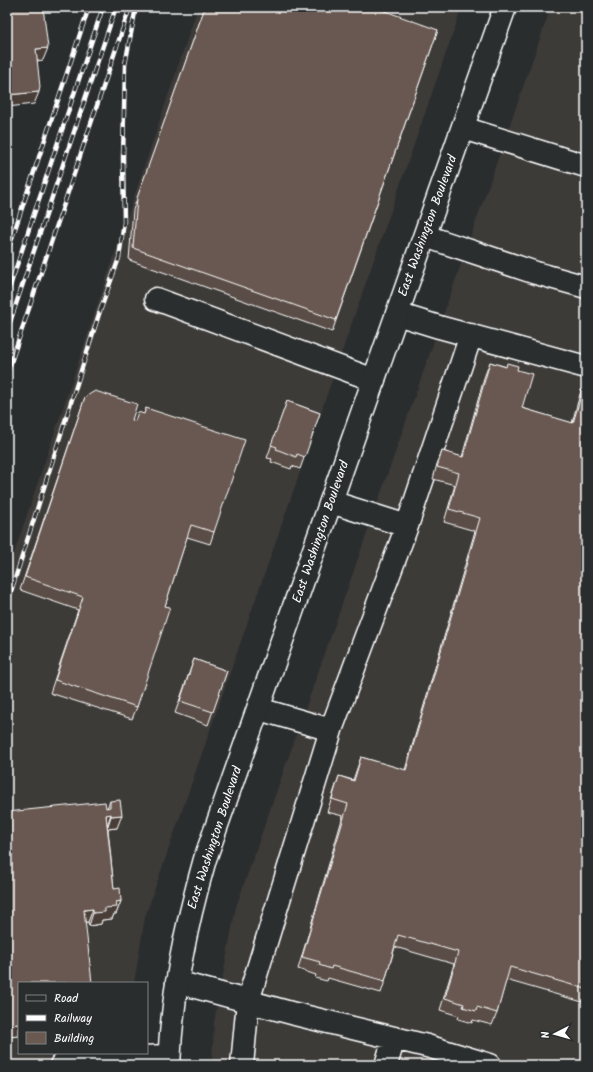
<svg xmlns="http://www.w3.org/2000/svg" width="593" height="1072" viewBox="0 0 593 1072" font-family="Kalam,sans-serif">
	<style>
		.built { fill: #3d3a38 }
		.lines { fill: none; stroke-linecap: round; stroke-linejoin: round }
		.minor-casing { stroke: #fff; stroke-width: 25 }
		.major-casing { stroke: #fff; stroke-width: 25 }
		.minor { stroke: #2a2d2e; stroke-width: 22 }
		.major { stroke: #2a2d2e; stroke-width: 22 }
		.rail-casing { stroke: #fff; stroke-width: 4.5 }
		.rail { stroke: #2a2d2e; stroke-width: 3; stroke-dasharray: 9; stroke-linecap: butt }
		.wall { fill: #5a4d46; stroke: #fff }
		.shaded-wall { fill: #4a3e39; stroke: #fff }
		.building { fill: #695951; stroke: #fff }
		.labels { text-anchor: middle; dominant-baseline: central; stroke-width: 3.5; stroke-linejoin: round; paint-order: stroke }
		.street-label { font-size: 13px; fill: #fff; stroke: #2a2d2e }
	</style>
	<rect width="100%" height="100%" fill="#2a2d2e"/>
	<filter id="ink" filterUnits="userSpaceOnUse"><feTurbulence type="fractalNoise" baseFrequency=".025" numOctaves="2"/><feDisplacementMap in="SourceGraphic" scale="8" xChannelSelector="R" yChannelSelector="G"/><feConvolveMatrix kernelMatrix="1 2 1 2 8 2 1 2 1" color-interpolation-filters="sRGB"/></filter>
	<g filter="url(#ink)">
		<!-- built -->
		<path class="built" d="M198 7H462L145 917 134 983H19V1053H126V1065H7V574Z
			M551 7H586V1065H212L214 1022 236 907Z"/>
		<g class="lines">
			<defs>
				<path id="minor" d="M463 128 586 166
					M425 236 536 273 586 287
					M156 299 374 380
					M397 314 439 327 586 367
					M331 502 407 526
					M259 709 331 730
					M177 982 295 1014 427 1046 490 1065
					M61 1065 142 1057 169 1056
					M242 1065 248 1001 331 730 407 526 471 335
					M386 1065 394 1038"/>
				<path id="major" d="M169 1065C172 993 185 929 205 859L505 7"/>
			</defs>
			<!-- minor casing -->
			<use href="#minor" class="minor-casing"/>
			<!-- major casing -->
			<use href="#major" class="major-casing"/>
			<!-- minor -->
			<use href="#minor" class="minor"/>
			<!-- major -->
			<use href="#major" class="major"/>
			<defs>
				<path id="rail" d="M7 253 89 7
					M7 295 103 7
					M7 331 116 7
					M7 374 130 7
					M7 604 99 314 119 258 124 222 123 158 125 65 136 7"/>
			</defs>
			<!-- rail casing -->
			<use href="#rail" class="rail-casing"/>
			<!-- rail -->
			<use href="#rail" class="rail"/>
		</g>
		<!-- wall -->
		<path class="wall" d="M205 7 438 30 332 332 129 260 133 210Z
			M490 362 517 370 522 408 572 423 580 394 585 382H586V1003L506 980 497 1013 492 1025 473 1020 472 1023 458 1019 459 1016 440 1010 454 964 395 947 385 981 381 993 328 978 327 981 315 978 316 975 298 969 343 816 327 812 339 776 353 780 361 757 405 770 475 531 444 522 455 485 433 479 437 464 442 451 462 457 485 375Z
			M85 397 135 421 144 414 146 408 214 532 210 544 187 537 165 606 137 707 132 719 50 693 78 610 20 590Z
			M287 401 320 413 300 469 292 466 291 469 271 462 272 459 267 458Z
			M194 659 227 671 208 725 175 713Z
			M110 801 117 828 108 829 114 889 121 901 116 914H114L112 919 102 920 101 924 89 926 88 922H86L19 1036 7 1037V812L107 808Z"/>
		<!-- shaded-wall -->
		<path class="shaded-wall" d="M48 48 43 60 32 62 36 49Z
			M39 92 34 104 7 107V95Z
			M111 814 107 826 106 815Z
			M122 815 117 828 107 829 111 816Z
			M121 901 116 914H114L112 919 102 920 101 924 89 926 93 913 105 908 116 902Z
			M93 909 88 922 80 923 84 910Z
			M19 1024V1036L7 1037V1025Z"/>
		<!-- building -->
		<path class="building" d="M7 7H31L32 9 43 7 48 48 36 49 40 87 39 92 7 95Z
			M205 7H374L438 30 336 320 133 248 137 198Z
			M7 173H12L7 187Z
			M490 362 506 367 507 363 518 366 517 370 532 374 522 408 573 423 585 382H586V989L510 967 497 1013 477 1007 476 1011 463 1007 464 1004 445 998 458 952 398 935 385 981 332 966 331 969 319 965 320 962 302 957 348 804 332 799 339 776 354 781 361 757 406 770 480 518 449 509 459 473 437 467 442 451 463 457Z
			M95 391 137 404 132 420 135 421 138 412 144 414 146 408 245 440 214 532 191 525 165 606 170 607 137 707 55 680 83 597 25 577 85 397Z
			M287 401 320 413 305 457 297 454 296 457 276 449 277 447 271 445Z
			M194 659 227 671 213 712 180 701Z
			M120 800 122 815 111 816V814L106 815 114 889 120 888 121 901 116 902 117 907 105 908V912L93 913V909L84 910 92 983H19V1024L7 1025V812L105 802 106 808 110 807V801Z"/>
	</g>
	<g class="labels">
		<!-- street labels -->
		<g class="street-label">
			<text transform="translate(428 226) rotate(-70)">East Washington Boulevard</text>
			<text transform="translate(321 532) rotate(-71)">East Washington Boulevard</text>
			<text transform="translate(215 838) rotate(-72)">East Washington Boulevard</text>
		</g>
	</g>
	<!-- margin -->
	<rect width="593" height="1072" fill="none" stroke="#2a2d2e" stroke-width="24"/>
	<rect x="12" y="12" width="569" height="1048" fill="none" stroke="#fff" stroke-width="1.5" filter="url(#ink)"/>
	<!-- legend -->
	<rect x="18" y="982" width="130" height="72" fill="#2a2d2e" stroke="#7f8182"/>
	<rect x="26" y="995" width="20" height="6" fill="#2a2d2e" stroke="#7f8182"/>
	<text x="54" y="1002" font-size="12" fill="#ffffff">Road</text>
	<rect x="26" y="1015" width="20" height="6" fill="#ffffff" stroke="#7f8182"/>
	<text x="54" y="1022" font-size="12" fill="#ffffff">Railway</text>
	<rect x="26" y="1032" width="20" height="12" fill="#695951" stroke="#7f8182"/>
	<text x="54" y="1042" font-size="12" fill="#ffffff">Building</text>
	<!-- north arrow -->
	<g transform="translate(555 1034) rotate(264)" stroke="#2a2d2e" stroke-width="3" paint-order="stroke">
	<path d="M0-3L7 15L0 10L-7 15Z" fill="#ffffff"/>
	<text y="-6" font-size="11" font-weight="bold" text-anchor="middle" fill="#ffffff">N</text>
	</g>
</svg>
